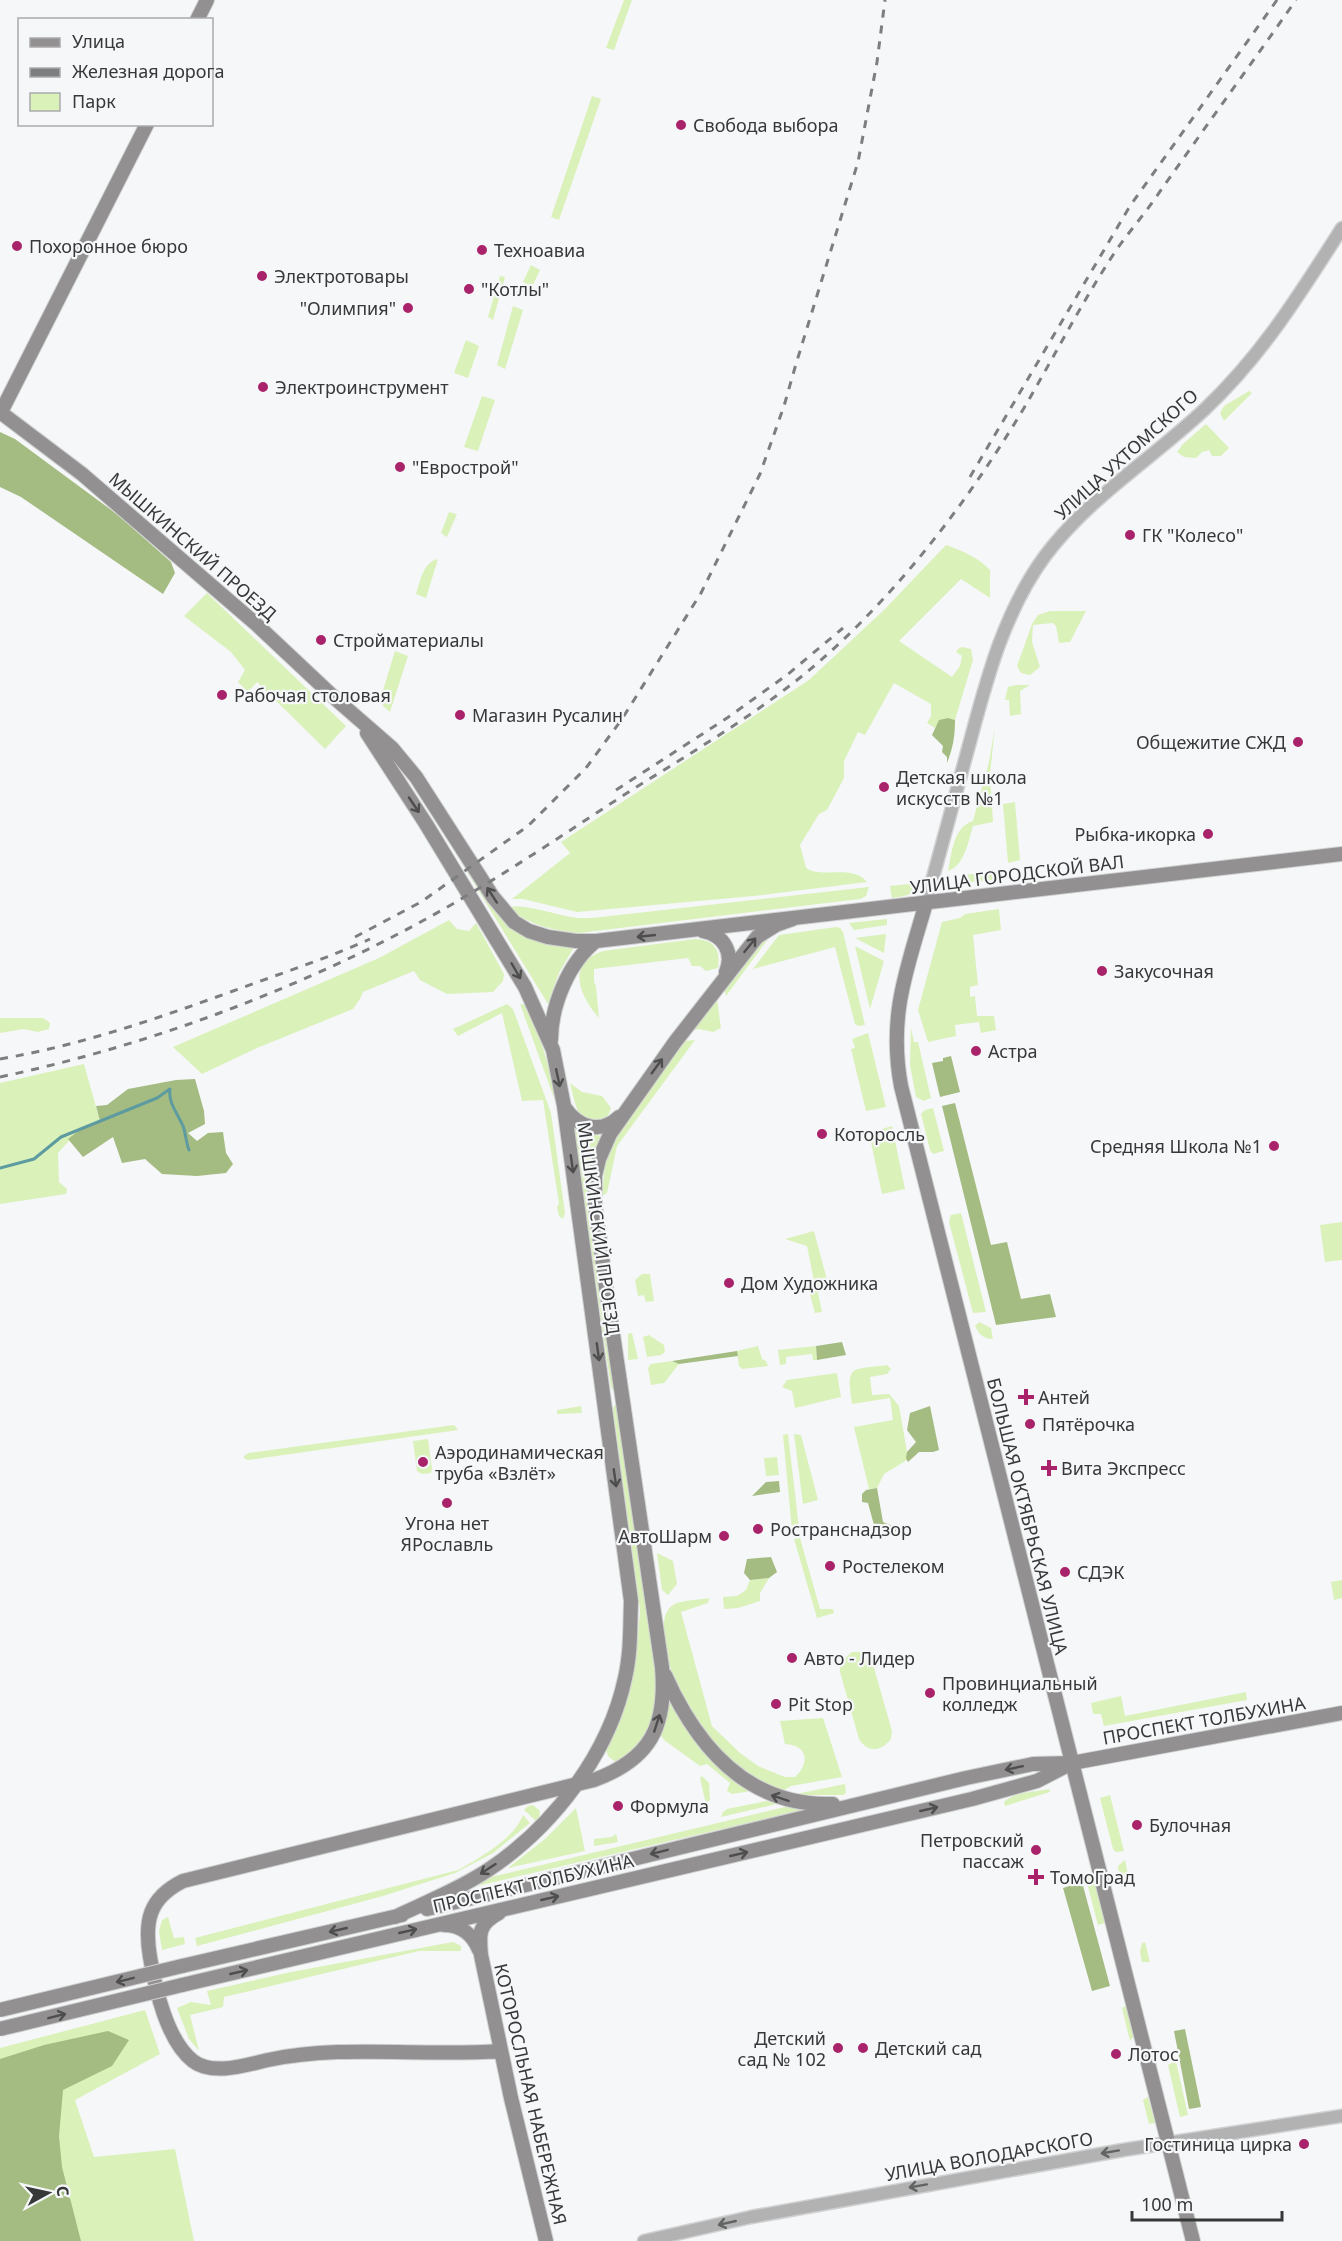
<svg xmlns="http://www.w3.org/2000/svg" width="1342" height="2241" viewBox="0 0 1342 2241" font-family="'Noto Sans',sans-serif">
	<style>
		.green { fill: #daf1ba }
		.forest { fill: #a4bc81 }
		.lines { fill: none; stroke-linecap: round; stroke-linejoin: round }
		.stream { stroke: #5d9ba0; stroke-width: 3 }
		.tertiary-casing { stroke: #d0d1d2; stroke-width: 15 }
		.secondary-casing { stroke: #d0d1d2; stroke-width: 16 }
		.tertiary { stroke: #b3b2b2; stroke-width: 12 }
		.secondary { stroke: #929090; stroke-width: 14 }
		.rail { stroke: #7d7e7e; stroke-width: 3; stroke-dasharray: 8 8; stroke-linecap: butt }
		.secondary-bridge-casing { stroke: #d0d1d2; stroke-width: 16; stroke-linecap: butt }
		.secondary-bridge { stroke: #929090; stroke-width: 14 }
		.oneway { stroke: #4e4e4e }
		.oneway2 { stroke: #626363 }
		.poi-dot { fill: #a9236a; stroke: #f6f7f9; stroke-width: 2 }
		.labels { text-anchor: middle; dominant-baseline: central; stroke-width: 4.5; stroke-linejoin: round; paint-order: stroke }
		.poi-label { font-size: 18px; fill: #373838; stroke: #f6f7f9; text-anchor: start }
		.street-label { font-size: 18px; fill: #373838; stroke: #f6f7f9 }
	</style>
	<rect width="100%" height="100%" fill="#f6f7f9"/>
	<!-- green -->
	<path class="green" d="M624 0H632L614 50 606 48Z
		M592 96 601 99 559 220 551 217Z
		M531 265 540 270 532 287 523 282Z
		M500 276 505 277 493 320 488 317Z
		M513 306 523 310 505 369 497 365Z
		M466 340 479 346 468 378 454 373Z
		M1249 391 1252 393 1224 421 1220 413 1224 406Z
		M482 396 495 400 478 451 464 447Z
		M1206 424 1229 448 1221 456H1212L1209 450 1202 452 1196 458 1184 457 1177 452 1183 444Z
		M449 512 457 514 447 537 441 533Z
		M946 545C962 551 978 557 990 570V598L961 579 899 641 952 677 960 666 962 656 956 652 958 649 962 647 971 649 973 660 955 720 948 718 940 720 935 728 927 723 931 716V704L894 683 865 735 858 732 844 761V778L827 810 819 814 800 845 806 868C822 879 852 864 867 882L754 896 577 912 523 899H512L570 853 561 842 809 680 885 609Z
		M438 559 426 598 416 594C420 582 423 562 438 559Z
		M207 593 346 726 325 749 257 682 248 692 238 682 245 670 231 652 184 616Z
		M1050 611H1086L1070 642 1059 643 1056 626 1053 623 1033 625 1032 642 1040 667 1030 675 1021 673 1017 666 1032 624 1038 615Z
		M395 651 408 656 390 712 383 706 381 697Z
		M1015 685H1030L1020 691 1021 714 1010 716 1009 700H1005L1008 687Z
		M995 727 990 774 993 822 973 826C968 842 965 865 948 871 952 853 953 827 973 821L989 762Z
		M401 764 445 829 496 913 508 925 574 947 559 973 548 1004 421 797 398 765Z
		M1015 802 1020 860 1008 863 1003 804Z
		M997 871V879L963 883 964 875Z
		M919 883C914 896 904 896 892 898L890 886Z
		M869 887 866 896 860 899 579 933C552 931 529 924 507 908 520 902 557 915 572 917 582 919 591 918 601 917Z
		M999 909 1001 930 973 935 978 985 970 987V997L975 996 977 1016H994L996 1030 981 1033 979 1022 955 1025 956 1036 928 1042 918 1010 942 922 960 918 965 914Z
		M887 919V925L854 930 849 923Z
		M449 920 457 929 469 931 476 923 504 974 503 981 493 992 447 994 420 980 414 971 363 992 360 999 353 1009 257 1048 202 1074 173 1047 379 958Z
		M836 927 840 928 843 932 865 1025 859 1026 855 1024 835 947 753 969 779 935Z
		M886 934 884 953 855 938Z
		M771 935 726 996 724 988 758 943Z
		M695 939C714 940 721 949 718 968L706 971 700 966H692L688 958 594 969V982L596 986 599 1018C579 995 566 964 603 951Z
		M855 946 884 961 870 1009Z
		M717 999 721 1028 713 1032 699 1029 691 1031Z
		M507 1004 513 1009 551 1113 565 1213 563 1219 559 1216 557 1207 559 1204 543 1100 522 1101 502 1013 458 1036 453 1029Z
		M520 1004 526 1005C542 1038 551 1073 558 1109Z
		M0 1018H43L50 1023 49 1029 38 1032 24 1029 0 1033Z
		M911 1028 914 1042H918L931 1098 924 1101 916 1097 910 1065Z
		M868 1033 886 1107 866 1111 851 1049 855 1048 852 1039Z
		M695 1040 617 1146 607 1193 602 1196 605 1165 609 1149 619 1132 685 1041Z
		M84 1064 100 1121 77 1132 58 1153 59 1182 67 1189 66 1194 0 1204V1083Z
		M570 1083 582 1092 602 1096 611 1108C609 1115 606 1119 599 1121 577 1127 574 1098 570 1083Z
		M933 1108 944 1151 933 1154 930 1150 921 1114 925 1110Z
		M892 1126 905 1189 882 1194 869 1133Z
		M574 1128 584 1133 602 1136 594 1156 613 1390 611 1388Z
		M961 1213 986 1312 973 1313 949 1222 951 1215Z
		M1342 1222V1260L1325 1262 1320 1225Z
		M814 1231 827 1280 818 1293 822 1312 815 1313 809 1291 814 1281 807 1246 785 1239Z
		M642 1274H650L654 1301 646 1302 644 1295 638 1296 635 1280Z
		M979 1322 991 1328 993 1339C983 1339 979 1334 975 1326Z
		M632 1333 638 1359 628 1360V1334Z
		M649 1335 664 1345 665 1352 661 1355 647 1357 643 1337Z
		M758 1346 762 1359 766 1361 768 1366 742 1369 739 1366 737 1351Z
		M816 1346 817 1360H813L812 1354 786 1357V1364L780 1365 778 1350Z
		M672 1361 679 1364 664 1383 651 1385 648 1368 651 1364Z
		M887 1365 891 1369 887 1374 870 1377 872 1395 889 1394 899 1406 907 1452V1460L884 1474 877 1488 869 1489 854 1427 893 1420 890 1398 852 1404C846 1364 850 1370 887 1365Z
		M837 1373 841 1397 795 1408 792 1391 782 1387 787 1380Z
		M615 1405 618 1407 657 1680 658 1698 647 1738 618 1764 608 1756 606 1750C630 1706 637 1659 640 1610L613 1408Z
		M581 1406 582 1413 557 1414V1410Z
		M454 1425 458 1430 248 1460 244 1458V1456L249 1453Z
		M788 1434 799 1528 792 1530 783 1435Z
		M794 1434 801 1435 818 1500 803 1504Z
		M428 1439 432 1469 431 1473 422 1474 417 1471 413 1441Z
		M777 1457 779 1475 766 1476 764 1458Z
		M800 1538 820 1609H833L834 1613 817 1618 794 1539Z
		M657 1553 673 1561 677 1584 668 1595 662 1590Z
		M769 1578 760 1593V1601L738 1608 724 1609 723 1597 737 1596 746 1590 750 1580Z
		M1342 1580V1598L1334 1600 1331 1582Z
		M709 1598 708 1603 681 1612 712 1726 740 1753 758 1766 785 1777H795C810 1763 808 1745 785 1744L780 1721 823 1718 842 1777 791 1786 781 1792C720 1765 675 1710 665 1643 664 1631 661 1613 673 1605 681 1600 699 1600 709 1598Z
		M852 1652H860L872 1661 892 1731 891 1739C881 1752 868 1753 859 1739L840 1672V1663Z
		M1246 1692 1247 1700 1104 1726 1101 1714H1093L1091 1703 1121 1696 1125 1716Z
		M669 1697C692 1743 708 1762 751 1791L732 1794 727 1791 730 1783 707 1764 700 1766 664 1740 660 1734Z
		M702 1776 709 1783 710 1800 707 1802 705 1800 700 1778Z
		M845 1784 846 1793 843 1795H791Z
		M1049 1789 1050 1792 1005 1806 1004 1802C1014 1792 1035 1792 1049 1789Z
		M1110 1795 1124 1851 1116 1852 1113 1849 1100 1798Z
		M766 1801 777 1804 721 1817 723 1812 727 1809Z
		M533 1805 540 1811 539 1819 536 1821 524 1810 528 1806Z
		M789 1806 801 1807 802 1810 464 1889 487 1878Z
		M576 1808 585 1851 508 1868 545 1839Z
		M523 1815 530 1823 493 1853 455 1873 383 1896 197 1946 195 1938 458 1870C479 1858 514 1839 523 1815Z
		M616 1834 618 1842 594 1846V1839L612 1837Z
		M1125 1860 1130 1884 1126 1885 1118 1869V1866Z
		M1094 1877 1105 1923 1098 1925 1086 1879Z
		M168 1917 174 1938 184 1937 185 1944 162 1950 159 1931 162 1920Z
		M453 1942 461 1946V1951H419L224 1997 223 2007 190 2015 199 2051 189 2039 177 2008 191 2002 211 2005 207 1991 291 1972Z
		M1145 1942 1150 1962H1142L1140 1952 1142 1943Z
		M1128 2005 1135 2035 1130 2041 1122 2008Z
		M145 2010 160 2054 75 2100 94 2157 175 2149 194 2241H0V2048Z
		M1176 2061 1188 2115 1180 2117 1168 2065Z
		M1148 2097 1155 2123 1149 2124 1143 2100Z"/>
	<!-- forest -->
	<path class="forest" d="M0 432 15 439 118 515 171 562 175 573 163 594 21 497 0 487Z
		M948 718 955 720C955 736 953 748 947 763V757L942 752 943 746 932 735 939 720Z
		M951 1056 960 1092 940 1097 932 1063 943 1061V1058Z
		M195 1079 204 1111 205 1124 188 1133 197 1141 208 1133 223 1132 226 1153 233 1164 226 1173 197 1176 162 1174 145 1159 122 1163 113 1137 83 1157 68 1139 77 1132 100 1121 96 1106 107 1105 128 1089 176 1080Z
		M955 1103 991 1245 1007 1242 1021 1299 1050 1294 1056 1317 996 1325 942 1106Z
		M842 1342 846 1355 817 1360 816 1346Z
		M737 1351 738 1356 679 1364 672 1361Z
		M930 1406 939 1450 933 1452H919L908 1462 906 1458 907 1452 916 1442 907 1430 910 1413Z
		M779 1481 780 1492 752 1496 766 1482Z
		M877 1488 883 1522 896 1527 897 1531 877 1536 868 1503 862 1502V1494L866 1490Z
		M771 1557 777 1572 769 1578 750 1580 744 1573 747 1559Z
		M1082 1882 1110 1986 1092 1991 1063 1888Z
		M1185 2029 1201 2107 1189 2109 1174 2031Z
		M108 2031 129 2040 112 2066 63 2090 59 2136 62 2167 81 2241H0V2059L44 2045Z"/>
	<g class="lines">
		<!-- stream -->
		<path class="stream" d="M0 1168 34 1159 61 1137 157 1098 170 1089C168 1103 177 1112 183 1126 185 1130 186 1142 189 1150"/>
		<defs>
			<path id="tertiary" d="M926 903C940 851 954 800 968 749 986 682 1003 613 1045 556 1089 497 1152 459 1205 409 1263 354 1299 295 1342 228
				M644 2241 751 2217 1123 2150 1342 2116"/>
			<path id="secondary" d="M197 20 207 0
				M0 412 82 474 256 624 338 701 392 748 416 777 493 897 514 922 529 931 548 937 576 941H596L1342 854
				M1 412 147 124
				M367 733 426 824 525 987 553 1050 564 1106 631 1601C630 1627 631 1652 625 1678 609 1754 553 1827 488 1870 459 1889 427 1902 395 1917
				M926 903C907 969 888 1015 901 1086L1193 2241
				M703 931C724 935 734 953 726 972
				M551 1040C551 1005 569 962 596 941
				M565 1108C578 1127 600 1135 619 1117
				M665 1675C697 1747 748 1807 833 1804
				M427 1909 966 1778 1033 1764 1072 1763 1342 1713
				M499 1913C478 1924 479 1934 481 1955L511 2098 546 2241
				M444 1925C461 1925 473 1935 479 1950
				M182 1966 402 1915
				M182 1985 972 1799 1037 1781 1070 1764
				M500 2051C423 2057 344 2044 268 2060 246 2065 212 2076 193 2061 167 2041 155 1988 150 1957 144 1921 149 1898 183 1881L594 1780C651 1759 667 1726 662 1667L606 1287 595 1203V1176L599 1159 610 1134 675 1042 757 937 776 925 793 919"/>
		</defs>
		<!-- tertiary casing -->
		<use href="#tertiary" class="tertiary-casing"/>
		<!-- secondary casing -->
		<use href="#secondary" class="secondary-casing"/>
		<!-- tertiary -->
		<use href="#tertiary" class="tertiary"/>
		<!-- secondary -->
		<use href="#secondary" class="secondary"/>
		<!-- rail -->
		<path class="rail" d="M970 477 1130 206 1277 0
			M616 790 727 718 787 675 843 628
			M355 937 421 902 528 826 586 768 622 719 701 593 760 474 784 406 796 364 858 162 877 62 885 0
			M0 1059C81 1045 156 1019 233 991 279 974 326 959 370 939
			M0 1077C146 1046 295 991 426 919 495 881 561 836 627 793 681 759 737 726 788 687 829 656 867 618 902 578 948 525 988 468 1024 408 1055 355 1083 300 1117 249 1129 232 1142 217 1154 200 1201 133 1249 67 1296 0"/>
		<defs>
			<path id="secondary-bridge" d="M0 2010 182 1966
				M0 2029 182 1985"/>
		</defs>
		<!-- secondary-bridge casing -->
		<use href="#secondary-bridge" class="secondary-bridge-casing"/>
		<!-- secondary-bridge -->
		<use href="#secondary-bridge" class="secondary-bridge"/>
	</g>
	<!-- one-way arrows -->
	<defs><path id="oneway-shaft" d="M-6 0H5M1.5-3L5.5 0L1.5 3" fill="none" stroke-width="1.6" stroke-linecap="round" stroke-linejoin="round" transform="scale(1.5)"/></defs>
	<g class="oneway">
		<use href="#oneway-shaft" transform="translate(414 805) rotate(56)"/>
		<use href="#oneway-shaft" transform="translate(492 895) rotate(-123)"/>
		<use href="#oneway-shaft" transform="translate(646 936) rotate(174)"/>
		<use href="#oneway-shaft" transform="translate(750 945) rotate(-51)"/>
		<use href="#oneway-shaft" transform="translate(516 971) rotate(60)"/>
		<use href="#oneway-shaft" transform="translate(657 1066) rotate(-54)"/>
		<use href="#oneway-shaft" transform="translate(558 1078) rotate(78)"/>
		<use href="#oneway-shaft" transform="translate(572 1164) rotate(82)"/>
		<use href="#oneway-shaft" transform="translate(598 1352) rotate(82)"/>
		<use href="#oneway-shaft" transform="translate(615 1478) rotate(82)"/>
		<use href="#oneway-shaft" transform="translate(657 1723) rotate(-72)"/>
		<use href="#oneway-shaft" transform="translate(1014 1768) rotate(168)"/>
		<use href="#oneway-shaft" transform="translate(780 1798) rotate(-162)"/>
		<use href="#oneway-shaft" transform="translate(929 1809) rotate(-13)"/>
		<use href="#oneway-shaft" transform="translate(659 1852) rotate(166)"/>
		<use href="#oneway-shaft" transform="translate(739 1854) rotate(-13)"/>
		<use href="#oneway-shaft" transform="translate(488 1869) rotate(147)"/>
		<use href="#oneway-shaft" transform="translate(550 1898) rotate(-13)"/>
		<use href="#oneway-shaft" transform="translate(338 1930) rotate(167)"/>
		<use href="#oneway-shaft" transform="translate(408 1931) rotate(-13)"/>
		<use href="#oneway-shaft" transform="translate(239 1972) rotate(-13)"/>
		<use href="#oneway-shaft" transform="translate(125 1980) rotate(166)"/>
		<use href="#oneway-shaft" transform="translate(57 2016) rotate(-14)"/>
	</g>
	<g class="oneway2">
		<use href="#oneway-shaft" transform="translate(1110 2152) rotate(170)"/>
		<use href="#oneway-shaft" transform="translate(918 2186) rotate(170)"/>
		<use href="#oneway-shaft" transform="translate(727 2223) rotate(167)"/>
	</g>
	<!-- markers -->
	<g class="poi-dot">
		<circle cx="681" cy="125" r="6"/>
		<circle cx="17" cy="246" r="6"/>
		<circle cx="482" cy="250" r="6"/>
		<circle cx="262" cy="276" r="6"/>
		<circle cx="469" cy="289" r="6"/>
		<circle cx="408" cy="308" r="6"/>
		<circle cx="263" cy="387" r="6"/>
		<circle cx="400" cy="467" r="6"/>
		<circle cx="1130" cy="535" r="6"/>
		<circle cx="321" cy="640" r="6"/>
		<circle cx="222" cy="695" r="6"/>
		<circle cx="460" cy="715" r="6"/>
		<circle cx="1298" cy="742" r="6"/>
		<circle cx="884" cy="787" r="6"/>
		<circle cx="1208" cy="834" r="6"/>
		<circle cx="1102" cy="971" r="6"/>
		<circle cx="976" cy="1051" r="6"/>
		<circle cx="822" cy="1134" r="6"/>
		<circle cx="1274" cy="1146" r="6"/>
		<circle cx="729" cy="1283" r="6"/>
		<path d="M1023 1388h6v6h6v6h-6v6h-6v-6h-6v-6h6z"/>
		<circle cx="1030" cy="1424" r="6"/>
		<circle cx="423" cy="1462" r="6"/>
		<path d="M1046 1459h6v6h6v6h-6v6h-6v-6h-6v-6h6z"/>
		<circle cx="447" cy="1503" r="6"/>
		<circle cx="758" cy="1529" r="6"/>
		<circle cx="724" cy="1536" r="6"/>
		<circle cx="830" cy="1566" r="6"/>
		<circle cx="1065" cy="1572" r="6"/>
		<circle cx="792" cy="1658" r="6"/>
		<circle cx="930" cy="1693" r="6"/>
		<circle cx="776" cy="1704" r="6"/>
		<circle cx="618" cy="1806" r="6"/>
		<circle cx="1137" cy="1825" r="6"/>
		<circle cx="1036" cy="1850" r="6"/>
		<path d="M1033 1868h6v6h6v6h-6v6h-6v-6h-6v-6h6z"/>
		<circle cx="838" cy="2048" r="6"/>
		<circle cx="863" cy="2048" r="6"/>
		<circle cx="1116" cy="2054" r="6"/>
		<circle cx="1304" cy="2144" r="6"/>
	</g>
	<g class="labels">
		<!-- poi labels -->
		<g class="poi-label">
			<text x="693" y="125">Свобода выбора</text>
			<text x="29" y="246">Похоронное бюро</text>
			<text x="494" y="250">Техноавиа</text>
			<text x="274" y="276">Электротовары</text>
			<text x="481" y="289">"Котлы"</text>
			<text x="396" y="308" text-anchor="end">"Олимпия"</text>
			<text x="275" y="387">Электроинструмент</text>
			<text x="412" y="467">"Еврострой"</text>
			<text x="1142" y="535">ГК "Колесо"</text>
			<text x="333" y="640">Стройматериалы</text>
			<text x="234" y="695">Рабочая столовая</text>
			<text x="472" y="715">Магазин Русалин</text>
			<text x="1286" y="742" text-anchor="end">Общежитие СЖД</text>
			<text x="896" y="777">Детская школа<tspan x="896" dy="21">искусств №1</tspan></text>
			<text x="1196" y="834" text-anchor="end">Рыбка-икорка</text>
			<text x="1114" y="971">Закусочная</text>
			<text x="988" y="1051">Астра</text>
			<text x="834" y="1134">Которосль</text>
			<text x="1262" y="1146" text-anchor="end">Средняя Школа №1</text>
			<text x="741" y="1283">Дом Художника</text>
			<text x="1038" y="1397">Антей</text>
			<text x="1042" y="1424">Пятёрочка</text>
			<text x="435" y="1452">Аэродинамическая<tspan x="435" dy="21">труба «Взлёт»</tspan></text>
			<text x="1061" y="1468">Вита Экспресс</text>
			<text x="447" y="1523" text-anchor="middle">Угона нет<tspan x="447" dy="21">ЯРославль</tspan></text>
			<text x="770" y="1529">Ространснадзор</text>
			<text x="712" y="1536" text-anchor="end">АвтоШарм</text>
			<text x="842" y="1566">Ростелеком</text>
			<text x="1077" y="1572">СДЭК</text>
			<text x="804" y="1658">Авто - Лидер</text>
			<text x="942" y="1683">Провинциальный<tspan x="942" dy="21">колледж</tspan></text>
			<text x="788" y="1704">Pit Stop</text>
			<text x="630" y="1806">Формула</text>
			<text x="1149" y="1825">Булочная</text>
			<text x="1024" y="1840" text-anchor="end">Петровский<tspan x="1024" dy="21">пассаж</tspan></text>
			<text x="1050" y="1877">ТомоГрад</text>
			<text x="826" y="2038" text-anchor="end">Детский<tspan x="826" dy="21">сад № 102</tspan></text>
			<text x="875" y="2048">Детский сад</text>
			<text x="1128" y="2054">Лотос</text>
			<text x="1292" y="2144" text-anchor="end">Гостиница цирка</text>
		</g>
		<!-- street labels -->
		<g class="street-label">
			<text transform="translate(1126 454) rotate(-42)">УЛИЦА УХТОМСКОГО</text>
			<text transform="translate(193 546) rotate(41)">МЫШКИНСКИЙ ПРОЕЗД</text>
			<text transform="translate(1017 874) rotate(-7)">УЛИЦА ГОРОДСКОЙ ВАЛ</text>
			<text transform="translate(599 1228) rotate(82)">МЫШКИНСКИЙ ПРОЕЗД</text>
			<text transform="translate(1028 1516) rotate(76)">БОЛЬШАЯ ОКТЯБРЬСКАЯ УЛИЦА</text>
			<text transform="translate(1204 1720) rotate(-10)">ПРОСПЕКТ ТОЛБУХИНА</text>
			<text transform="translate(533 1883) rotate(-13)">ПРОСПЕКТ ТОЛБУХИНА</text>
			<text transform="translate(531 2094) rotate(77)">КОТОРОСЛЬНАЯ НАБЕРЕЖНАЯ</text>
			<text transform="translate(989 2156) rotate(-10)">УЛИЦА ВОЛОДАРСКОГО</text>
		</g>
	</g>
	<!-- legend -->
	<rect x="18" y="18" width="195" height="108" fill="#f6f7f9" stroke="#aaabac" stroke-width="1.5"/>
	<rect x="30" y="38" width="30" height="9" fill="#929090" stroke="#aaabac" stroke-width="1.5"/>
	<text x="72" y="48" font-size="18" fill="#373838">Улица</text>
	<rect x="30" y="68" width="30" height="9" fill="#7d7e7e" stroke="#aaabac" stroke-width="1.5"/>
	<text x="72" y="78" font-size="18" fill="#373838">Железная дорога</text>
	<rect x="30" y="93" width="30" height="18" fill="#daf1ba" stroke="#aaabac" stroke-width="1.5"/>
	<text x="72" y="108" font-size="18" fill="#373838">Парк</text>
	<!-- north arrow -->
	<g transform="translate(48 2193) rotate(82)" stroke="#f6f7f9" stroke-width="4.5" paint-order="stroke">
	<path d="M0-4.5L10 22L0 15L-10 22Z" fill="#373838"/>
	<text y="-9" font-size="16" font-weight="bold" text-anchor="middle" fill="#373838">С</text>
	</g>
	<!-- scale -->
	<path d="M1132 2211v9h150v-9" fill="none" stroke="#373838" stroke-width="3"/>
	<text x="1141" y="2211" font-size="18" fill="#373838" stroke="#f6f7f9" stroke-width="4.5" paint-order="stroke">100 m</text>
</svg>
